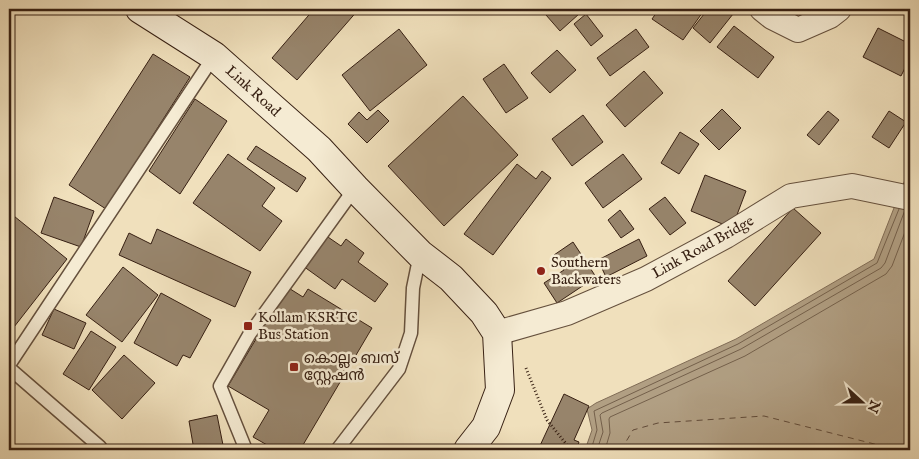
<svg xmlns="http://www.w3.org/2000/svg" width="919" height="459" viewBox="0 0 919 459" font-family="'IM FELL English','Noto Sans Malayalam',serif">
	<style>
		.water { fill: #b19f83; stroke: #806c56 }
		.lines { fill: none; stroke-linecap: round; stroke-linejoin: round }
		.shore { stroke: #74604b; stroke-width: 1 }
		.ferry { stroke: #624c3a; stroke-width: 1; stroke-dasharray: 6 5; stroke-linecap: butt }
		.building { fill: #97846b; stroke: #372013 }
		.lane-casing { stroke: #65503d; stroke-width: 15 }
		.street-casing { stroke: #65503d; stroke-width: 26 }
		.secondary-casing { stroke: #372013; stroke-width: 30 }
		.path { stroke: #372013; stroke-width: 3; stroke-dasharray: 1 2.5; stroke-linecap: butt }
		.lane { stroke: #f5ebd3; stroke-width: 12 }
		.street { stroke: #f5ebd3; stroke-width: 24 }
		.secondary { stroke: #f5ebd3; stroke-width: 28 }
		.poi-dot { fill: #8f2418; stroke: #f5ebd3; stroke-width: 2 }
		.labels { text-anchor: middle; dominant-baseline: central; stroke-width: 5; stroke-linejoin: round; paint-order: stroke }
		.street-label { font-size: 15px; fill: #372013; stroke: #f5ebd3 }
		.poi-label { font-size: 15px; fill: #372013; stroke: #f5ebd3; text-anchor: start }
	</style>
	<rect width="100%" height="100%" fill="#f0e0bc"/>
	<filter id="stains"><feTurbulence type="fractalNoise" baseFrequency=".004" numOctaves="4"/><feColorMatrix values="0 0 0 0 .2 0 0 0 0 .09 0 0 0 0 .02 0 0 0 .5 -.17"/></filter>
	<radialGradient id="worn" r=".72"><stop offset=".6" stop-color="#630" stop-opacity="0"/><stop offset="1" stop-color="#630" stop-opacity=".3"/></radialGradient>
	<!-- water -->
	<path class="water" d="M910 167V450H585L592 430 587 409 596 403 736 339 874 259Z"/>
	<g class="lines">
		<!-- shore -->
		<path class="shore" d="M591 450 597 430 594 411 738 344 877 263 899 209
			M597 450 603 432 600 415 602 413 741 349 881 268 885 263 905 210
			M605 450 610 433 609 419 610 417 745 356 886 274 892 266 910 219"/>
		<!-- ferry -->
		<path class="ferry" d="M621 450 633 430 658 423 764 416 898 450"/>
	</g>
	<!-- building -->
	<path class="building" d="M314 9H359L297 80 272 58Z
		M554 9H575L579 14 560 31 546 15Z
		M659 9H705L683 40 652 19Z
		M708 9H737L710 43 693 28Z
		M586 14 603 36 591 46 574 24Z
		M734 26 774 57 758 78 717 47Z
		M878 28 910 44V51L906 59 909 60 901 76 863 57Z
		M399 29 427 65 370 111 342 75Z
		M636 29 649 47 610 76 597 58Z
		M557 50 576 70 550 93 531 73Z
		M153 54 190 77 106 209 69 185Z
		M504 64 528 98 506 113 483 79Z
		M644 71 663 93 625 127 606 105Z
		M463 96 518 155 444 226 388 166Z
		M195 99 227 121 180 194 149 171Z
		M722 109 741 128 719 150 700 131Z
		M378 110 389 121 367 143 348 124 359 112 367 120Z
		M828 111 839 120 819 145 807 135Z
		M889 111 906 122 889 148 872 137Z
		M583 115 603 142 572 166 552 139Z
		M680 132 699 144 679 174 661 163Z
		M256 146 306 178 297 192 247 159Z
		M228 154 275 188 262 206 282 221 260 251 193 203Z
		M623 154 642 179 603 208 585 183Z
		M517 164 536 179 542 171 551 178 493 255 464 234Z
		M705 175 746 191 732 228 691 211Z
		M54 197 94 211 81 247 41 233Z
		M665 197 686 223 670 235 649 209Z
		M793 208 821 233 755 306 728 281Z
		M620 210 634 229 621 238 608 220Z
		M9 212 67 259 14 327 9 323Z
		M157 229 251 272 235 307 119 255 129 233 151 244Z
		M325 235 341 246 346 239 364 253 358 262 388 284 375 302 342 279 335 289 303 266Z
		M639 239 647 256 606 277 598 260Z
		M573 242 596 277 557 303 544 283 564 270 554 255Z
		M123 267 158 295 122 342 86 315Z
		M287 287 303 297 308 289 372 328 300 450H276L253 437 269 410 228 386Z
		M161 293 211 320 190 358 183 355 177 366 134 343Z
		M54 309 86 323 74 349 42 335Z
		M91 331 116 347 89 390 63 374Z
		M124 355 155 383 122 419 92 390Z
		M564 394 589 406 574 440 579 442 576 450H538Z
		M217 415 224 450H194L189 421Z"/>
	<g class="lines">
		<defs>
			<path id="lane" d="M9 365 214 56
				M9 368 100 447
				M246 450 220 386 249 335 355 188
				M337 450 399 369 411 333 413 288 420 254"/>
			<path id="street" d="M762 9 772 17 798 30 830 16 839 9
				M497 333 567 313 646 279 726 236 791 196 852 186 910 198"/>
			<path id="secondary" d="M140 9 214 56 319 149 355 188 420 254 451 278 484 313 497 333 500 390 486 427 468 450"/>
		</defs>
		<!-- lane casing -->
		<use href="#lane" class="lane-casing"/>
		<!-- street casing -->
		<use href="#street" class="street-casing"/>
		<!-- secondary casing -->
		<use href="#secondary" class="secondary-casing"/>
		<!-- path -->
		<path class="path" d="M526 368 547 420 571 450"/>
		<!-- lane -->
		<use href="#lane" class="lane"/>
		<!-- street -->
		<use href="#street" class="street"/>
		<!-- secondary -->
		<use href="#secondary" class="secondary"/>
	</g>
	<!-- markers -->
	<g class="poi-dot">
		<circle cx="541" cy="271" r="5"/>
		<rect x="243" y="321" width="10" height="10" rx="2.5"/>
		<rect x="289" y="362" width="10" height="10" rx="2.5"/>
	</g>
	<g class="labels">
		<!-- street labels -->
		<g class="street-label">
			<text transform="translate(253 91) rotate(42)">Link Road</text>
			<text transform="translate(703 247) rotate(-29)">Link Road Bridge</text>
		</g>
		<!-- poi labels -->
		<g class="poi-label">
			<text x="551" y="262">Southern<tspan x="551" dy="17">Backwaters</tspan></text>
			<text x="258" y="317">Kollam KSRTC<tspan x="258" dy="17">Bus Station</tspan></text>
			<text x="304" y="358">കൊല്ലം ബസ്<tspan x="304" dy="17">സ്റ്റേഷൻ</tspan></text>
		</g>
	</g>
	<!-- margin -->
	<rect width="919" height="459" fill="none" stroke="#f0e0bc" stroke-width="30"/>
	<rect x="10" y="10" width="899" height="439" fill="none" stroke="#372013" stroke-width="2.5"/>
	<rect x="15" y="15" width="889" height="429" fill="none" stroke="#372013"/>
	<!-- north arrow -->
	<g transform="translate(862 402) rotate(111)" stroke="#f5ebd3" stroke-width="4" paint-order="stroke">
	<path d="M0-4L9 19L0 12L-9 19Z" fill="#372013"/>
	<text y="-8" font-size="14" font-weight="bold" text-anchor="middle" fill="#372013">N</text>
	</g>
	<rect width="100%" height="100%" filter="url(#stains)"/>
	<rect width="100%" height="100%" fill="url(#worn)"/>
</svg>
